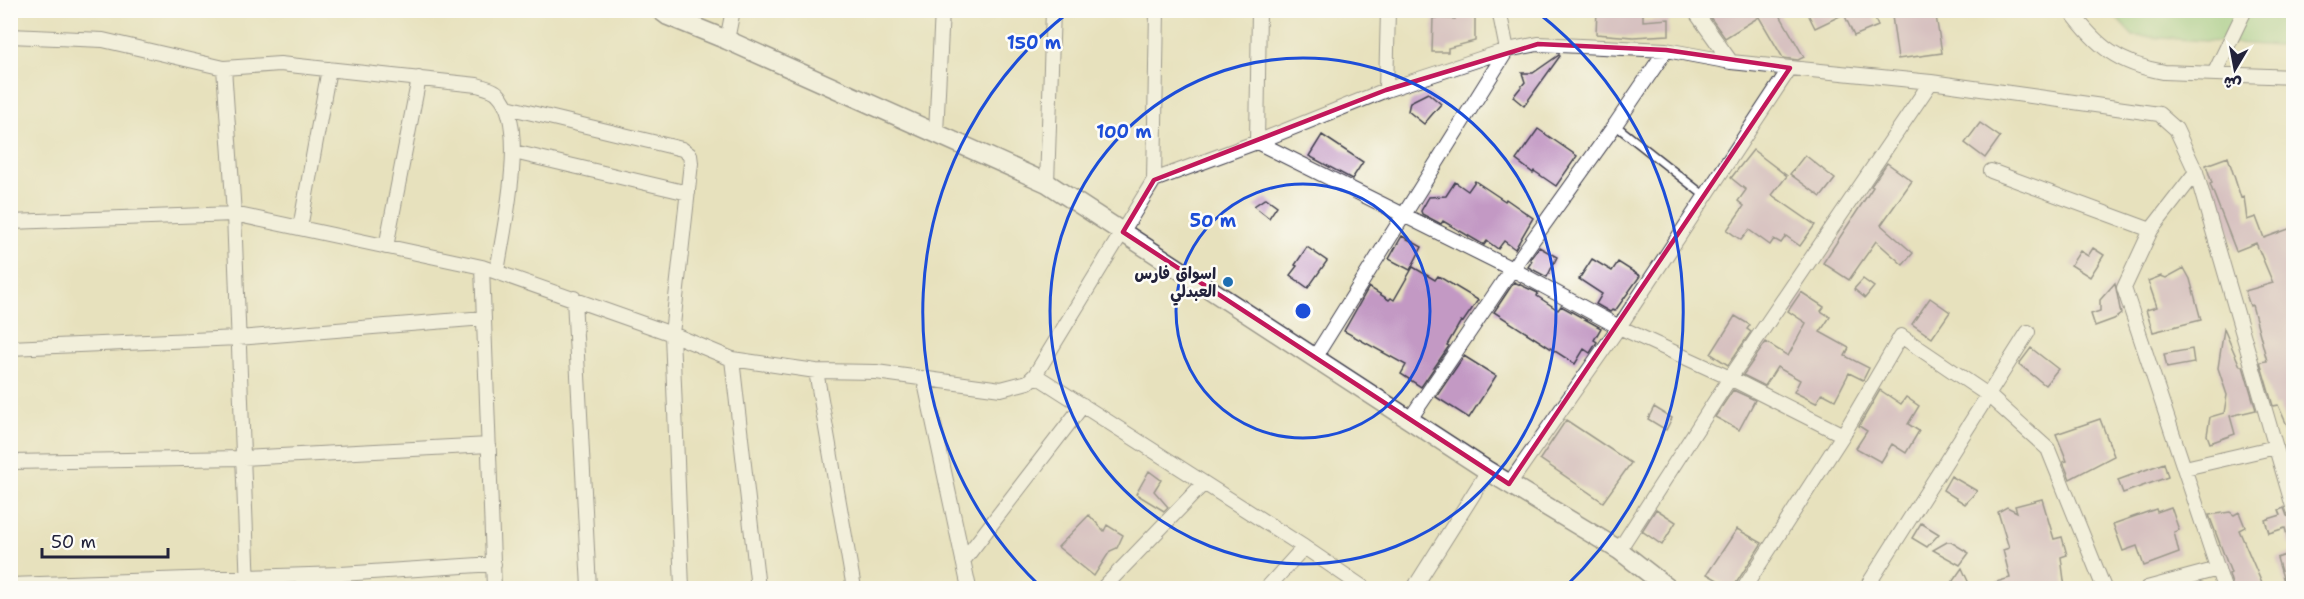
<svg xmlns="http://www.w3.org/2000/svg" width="2304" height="599" viewBox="0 0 2304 599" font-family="'Shantell Sans','Playpen Sans Arabic',sans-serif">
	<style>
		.green { fill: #8dcb82; stroke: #58765e; stroke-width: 1.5 }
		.building { fill: #c399c4 }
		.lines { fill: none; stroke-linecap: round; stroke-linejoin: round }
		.service-casing { stroke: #403f4e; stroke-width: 10 }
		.minor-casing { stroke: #403f4e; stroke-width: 16 }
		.tertiary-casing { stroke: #403f4e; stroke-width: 21 }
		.service { stroke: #fff; stroke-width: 7 }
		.minor { stroke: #fff; stroke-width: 14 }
		.tertiary { stroke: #fff; stroke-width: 18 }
		.marked { fill: none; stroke: #c2185b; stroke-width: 4.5; stroke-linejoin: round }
		.ring { fill: none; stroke: #1d4ed8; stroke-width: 3 }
		.poi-dot { fill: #1f6fb2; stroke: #fdfcf7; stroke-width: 2 }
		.labels { text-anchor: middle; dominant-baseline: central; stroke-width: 5; stroke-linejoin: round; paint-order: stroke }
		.poi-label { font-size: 16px; font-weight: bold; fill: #22223b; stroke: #fdfcf7; text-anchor: end }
		.centre { fill: #1d4ed8; stroke: #fdfcf7; stroke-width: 3 }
		.ring-label { font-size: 18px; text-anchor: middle; font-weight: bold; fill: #1d4ed8; stroke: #fdfcf7; stroke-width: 5; stroke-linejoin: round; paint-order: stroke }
	</style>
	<rect width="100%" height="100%" fill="#fdfcf7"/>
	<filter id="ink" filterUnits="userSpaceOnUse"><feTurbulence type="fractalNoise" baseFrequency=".0167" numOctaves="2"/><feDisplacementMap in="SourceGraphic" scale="12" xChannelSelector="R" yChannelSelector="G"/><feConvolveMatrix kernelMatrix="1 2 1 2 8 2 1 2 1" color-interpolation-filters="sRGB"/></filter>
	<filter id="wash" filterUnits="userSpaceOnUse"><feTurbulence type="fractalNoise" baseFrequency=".008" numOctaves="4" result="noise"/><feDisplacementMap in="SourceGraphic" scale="24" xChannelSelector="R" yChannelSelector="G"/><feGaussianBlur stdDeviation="1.35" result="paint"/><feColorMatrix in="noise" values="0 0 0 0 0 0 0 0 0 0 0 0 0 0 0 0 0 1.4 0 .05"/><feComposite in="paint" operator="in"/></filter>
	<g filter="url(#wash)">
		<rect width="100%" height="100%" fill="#e7e1bd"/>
		<!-- green -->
		<path class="green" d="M2110 11H2293V47L2133 36Z"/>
		<g id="blocks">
			<!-- building -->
			<path class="building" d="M1597 10H1643V21L1669 19V35L1633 37 1596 34Z
				M1705 10H1777L1804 57 1798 60 1783 58 1759 17 1725 38Z
				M1806 10H1871L1878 26 1854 36 1844 14 1815 28Z
				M1928 10H1935L1942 53 1898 59 1892 16Z
				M1454 11H1475V41L1448 48V52H1432L1433 18 1455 19Z
				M1559 55 1560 56 1524 106 1513 97 1525 82 1522 73H1533Z
				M1428 93 1441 104 1424 124 1408 111 1410 102Z
				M1980 123 2000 137 1985 158 1965 143Z
				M1538 129 1577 156 1556 186 1534 171 1533 173 1516 160Z
				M1322 135 1363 162 1352 179 1309 156Z
				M1753 150 1787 176 1772 195 1815 225 1800 246 1786 236 1781 243 1774 239 1770 245 1749 230 1741 240 1727 230 1744 206 1738 201 1746 190 1731 178Z
				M1805 155 1835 179 1821 197 1790 174Z
				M2228 157 2241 198 2244 197 2247 220 2256 217 2264 238 2294 227V255L2288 257 2294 277V441L2278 405 2273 406 2260 362 2267 361 2252 305 2250 306 2245 291 2273 283 2256 243 2236 251 2210 184 2212 183 2206 165Z
				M1887 163 1912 181 1881 225 1913 253 1903 265 1876 241 1849 280 1823 263 1873 187 1871 186Z
				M1475 181 1505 201 1506 199 1533 218 1515 249 1504 241 1498 249 1487 241 1484 245 1443 221 1441 224 1422 214 1421 211 1429 197 1446 196 1455 182 1468 191Z
				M1266 198 1277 206 1269 218 1254 206Z
				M1402 236 1422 247 1410 270 1389 259Z
				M1307 247 1327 261 1308 288 1290 275 1297 266 1295 265Z
				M1539 247 1557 257 1547 277 1528 267 1532 261 1530 259Z
				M2093 248 2104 255 2090 277 2071 265 2080 251 2088 256Z
				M1592 259 1612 271 1618 262 1640 276 1615 311 1612 310 1610 312 1596 304 1602 294 1579 279Z
				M1413 267 1435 280 1438 276 1478 300 1463 322 1461 321 1447 345 1449 346 1421 387 1401 374 1406 365 1344 331 1369 287 1389 300 1391 298 1394 300Z
				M2184 268 2190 279 2201 320 2153 332 2146 310 2157 307 2148 281 2161 276 2166 278Z
				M1863 279 1874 287 1865 298 1854 289Z
				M1514 282 1538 293 1537 296 1558 310 1561 306 1601 328 1594 340 1597 342 1590 353 1584 349 1575 364 1494 312Z
				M2115 283 2121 314 2114 319 2095 326 2091 314 2100 311V300Z
				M1801 292 1824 307 1821 311 1830 317 1820 332 1849 348 1845 356 1869 368 1863 380 1849 373 1835 400 1822 393 1816 403 1794 392 1800 380 1777 367 1765 386 1743 375 1766 342 1788 356 1806 323 1788 311Z
				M1930 298 1950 312 1932 338 1912 324Z
				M1735 316 1750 325 1747 329 1751 332 1728 365 1711 354Z
				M2224 329 2240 366H2243L2256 410 2230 416 2235 434 2210 443 2207 435 2210 417 2224 413 2227 395 2218 368Z
				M2031 348 2058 369 2045 385 2019 364Z
				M2192 349 2194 363 2167 368 2164 354Z
				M1464 356 1496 376 1469 418 1436 397Z
				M1733 390 1755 400 1739 430 1715 417Z
				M1880 390 1901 404 1906 397 1919 406 1908 424 1919 431 1906 453 1892 444 1881 462 1856 448 1867 431 1859 426Z
				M1654 407 1672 418 1666 430 1648 419Z
				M2100 419 2114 456 2070 479 2063 462 2067 461 2056 434Z
				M1566 420 1631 463 1603 502 1540 459Z
				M2164 463 2168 477 2123 493 2118 480Z
				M1149 471 1161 480 1154 491 1168 507 1164 511 1136 494Z
				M1951 476 1977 491 1965 504 1943 490Z
				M2042 499 2054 539 2062 537 2067 555 2061 557 2065 588H1986V585L2010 578 2003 550 2009 548 1998 512 2007 507 2017 512 2015 506Z
				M2171 507 2179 530 2174 532 2179 553 2144 566 2137 546 2123 551 2113 524 2156 509 2157 512Z
				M2284 508 2287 516 2294 519V545L2290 546 2285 528 2269 533 2265 520 2281 515 2279 510Z
				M1656 509 1676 522 1662 545 1642 531Z
				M2230 512 2234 515 2239 512 2245 527 2239 530 2264 588H2233L2229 574 2231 573 2209 515Z
				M1089 515 1104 531 1107 525 1123 535 1117 548 1110 551 1094 576 1058 547Z
				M1921 523 1939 534 1927 547 1912 538Z
				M1737 529 1762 543 1733 588H1731L1707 574Z
				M1947 542H1951L1969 553 1960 565 1933 550Z
				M2294 552V588H2286L2277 558Z
				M1962 568 1971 588H1948Z"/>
		</g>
	</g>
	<g filter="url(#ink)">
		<use href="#blocks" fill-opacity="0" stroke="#403f4e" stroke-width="1.5"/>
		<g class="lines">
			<defs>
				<path id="service" d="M1615 125 1705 196"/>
				<path id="minor" d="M1259 10 1257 142 1512 269 1619 327 1730 378 1843 435
					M1694 10 1731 62
					M2070 10C2097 47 2119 64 2164 72L2294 77
					M10 36 103 40 224 68 280 64 477 85C483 87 494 89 498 94 529 124 503 231 497 272
					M727 40 733 10
					M224 68 234 214 248 588
					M2214 74 2245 10
					M1386 90 1388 10
					M507 107 682 149 690 155 691 163 672 334 682 588
					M936 133 942 10
					M514 152 688 193
					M1991 171 2151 230
					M2196 172 2151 230 2124 288 2224 588
					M1154 180 1157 10
					M1047 183 1053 10
					M10 222 234 214 482 267 672 334 732 359 816 371 876 372 1001 389 1028 382 1035 375 1154 180 1257 142 1386 90 1507 50 1538 44 1666 50 1731 62 1931 82 2159 114 2176 129 2196 172 2294 510
					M300 228 329 69
					M386 247 419 78
					M482 267 494 588
					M574 298 589 588
					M10 348 238 338 484 318
					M1315 357 1507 50 1499 10
					M732 359 758 588
					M816 371 854 588
					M1035 375 1304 547 1364 588
					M924 378 969 588
					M1410 419 1512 269 1615 125 1666 50
					M10 462 243 458 489 445
					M2185 468 2276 447
					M1509 484 1619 327 1790 68
					M1619 550 1730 378 1931 82
					M963 561 1083 405
					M10 585 341 574 494 564
					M1103 588 1204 483
					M1267 588 1304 547
					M1414 588 1488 471
					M1744 588 1843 435 1901 336 1988 395 2048 449 2104 588
					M1866 588 2028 332
					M2147 588 2218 569"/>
				<path id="tertiary" d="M660 10 668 16 727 40 1047 183 1488 471 1619 550 1668 588"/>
			</defs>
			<!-- service casing -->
			<use href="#service" class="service-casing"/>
			<!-- minor casing -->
			<use href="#minor" class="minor-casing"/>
			<!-- tertiary casing -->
			<use href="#tertiary" class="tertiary-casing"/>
			<!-- service -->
			<use href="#service" class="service"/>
			<!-- minor -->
			<use href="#minor" class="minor"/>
			<!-- tertiary -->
			<use href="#tertiary" class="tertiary"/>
		</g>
	</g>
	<!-- marked area -->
	<path d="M0 0H2304V599H0ZM1538 44 1666 50 1790 68 1509 484 1123 232 1154 180 1386 90Z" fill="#e7e1bd" fill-opacity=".55" fill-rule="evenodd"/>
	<path class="marked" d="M1538 44 1666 50 1790 68 1509 484 1123 232 1154 180 1386 90Z"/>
	<!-- distance rings -->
	<g class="ring">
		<circle cx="1303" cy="311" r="127"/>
		<circle cx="1303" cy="311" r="253"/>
		<path d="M1041 587A380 380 0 0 1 1069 12M1537 12A380 380 0 0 1 1565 587"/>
	</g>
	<!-- markers -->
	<circle class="poi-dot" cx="1228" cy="282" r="6"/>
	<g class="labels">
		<!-- poi labels -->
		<g class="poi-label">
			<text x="1216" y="273">اسواق فارس<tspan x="1216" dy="18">العبدلي</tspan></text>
		</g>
	</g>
	<circle cx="1303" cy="311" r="9" class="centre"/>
	<g class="ring-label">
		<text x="1034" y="49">150 m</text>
		<text x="1124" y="138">100 m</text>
		<text x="1213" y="227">50 m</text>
	</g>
	<!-- margin -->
	<rect width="2304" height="599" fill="none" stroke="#fdfcf7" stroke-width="36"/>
	<!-- north arrow -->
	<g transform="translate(2235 69) rotate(190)" stroke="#fdfcf7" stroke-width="4.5" paint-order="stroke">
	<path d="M0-4.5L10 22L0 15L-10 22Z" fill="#22223b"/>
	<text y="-9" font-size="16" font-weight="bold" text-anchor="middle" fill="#22223b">ش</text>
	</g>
	<!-- scale -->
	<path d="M42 548v9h126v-9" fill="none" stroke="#22223b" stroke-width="3"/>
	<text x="51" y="548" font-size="18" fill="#22223b" stroke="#fdfcf7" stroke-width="4.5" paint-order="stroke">50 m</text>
</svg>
